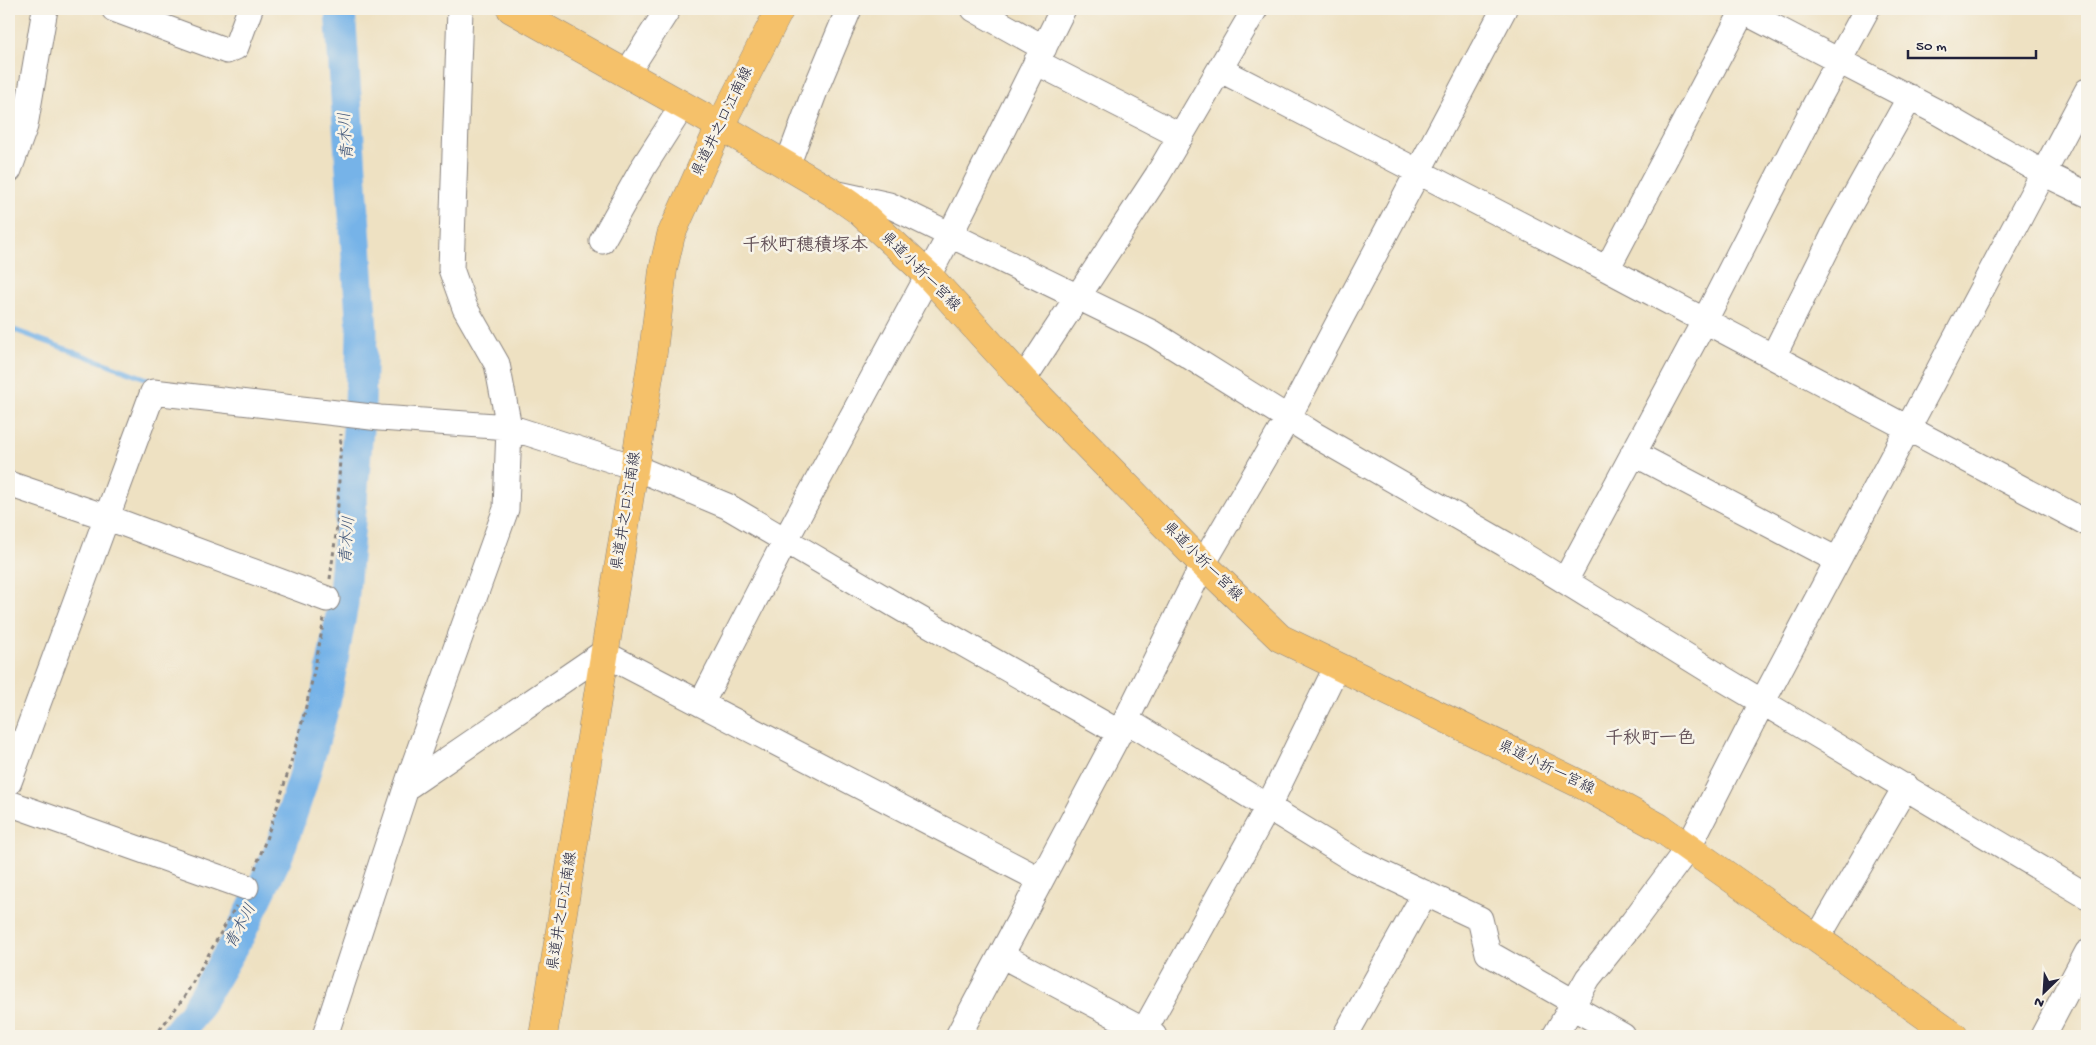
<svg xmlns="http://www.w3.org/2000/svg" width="2096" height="1045" viewBox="0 0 2096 1045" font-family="'Gochi Hand','Klee One',sans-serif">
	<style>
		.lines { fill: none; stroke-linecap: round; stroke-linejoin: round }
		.stream { stroke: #76b3e8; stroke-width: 5 }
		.river { stroke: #76b3e8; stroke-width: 31 }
		.minor-casing { stroke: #88827e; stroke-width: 27 }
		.major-casing { stroke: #88827e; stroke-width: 29 }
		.path { stroke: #88827e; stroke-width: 3; stroke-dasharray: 4 4; stroke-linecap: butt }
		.minor { stroke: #fff; stroke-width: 25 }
		.major { stroke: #f5c16b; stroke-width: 28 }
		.labels { text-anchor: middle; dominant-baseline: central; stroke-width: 5; stroke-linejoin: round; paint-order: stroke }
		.street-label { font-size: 15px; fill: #22223b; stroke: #f7f3e8 }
		.water-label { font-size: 16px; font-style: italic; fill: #3f5578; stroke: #f7f3e8 }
		.quarter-label { font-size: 18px; font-weight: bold; fill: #625057; stroke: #f7f3e8 }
	</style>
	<rect width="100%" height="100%" fill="#f7f3e8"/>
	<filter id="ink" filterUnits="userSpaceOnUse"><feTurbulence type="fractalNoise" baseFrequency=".02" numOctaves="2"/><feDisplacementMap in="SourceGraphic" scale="10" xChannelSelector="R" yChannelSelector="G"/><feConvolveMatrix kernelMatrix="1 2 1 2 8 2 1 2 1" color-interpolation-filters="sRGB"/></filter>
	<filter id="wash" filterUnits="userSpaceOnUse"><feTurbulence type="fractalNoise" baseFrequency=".0096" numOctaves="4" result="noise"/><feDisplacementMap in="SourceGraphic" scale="20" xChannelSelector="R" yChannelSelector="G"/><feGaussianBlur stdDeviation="1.12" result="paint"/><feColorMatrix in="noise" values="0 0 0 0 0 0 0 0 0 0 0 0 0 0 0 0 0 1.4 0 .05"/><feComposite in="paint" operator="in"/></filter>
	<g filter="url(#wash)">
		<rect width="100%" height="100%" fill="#eee1c2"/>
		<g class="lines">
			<!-- stream -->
			<path class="stream" d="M9 328 156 382
				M2082 946 2087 935"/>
			<!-- river -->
			<path class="river" d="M175 1036 193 1014 239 936 279 852 301 787 325 703 343 604 360 406 362 331 340 9"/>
		</g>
	</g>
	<g filter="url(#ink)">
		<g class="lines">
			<defs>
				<path id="minor" d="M114 9 227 51 236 47 250 9
					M974 9 1044 48
					M1739 9 1941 114 2043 173 2087 194
					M1036 62 1181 136
					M1221 70 1607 269 2087 523
					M627 73 668 9
					M787 166 816 88 849 9
					M9 170 25 126 45 9
					M834 193 889 205 1152 333 1315 435 1505 544 1722 678 2087 896
					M602 241 644 166 683 105
					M1607 269 1743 11
					M1773 357 1839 224 1910 97
					M1023 380 1157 176 1255 9
					M1633 453 1837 560
					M9 484 106 517 327 599
					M1565 581 1705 320 1816 103 1867 9
					M701 704 785 541 950 235 1063 9
					M1126 720 1356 861 1480 919 1488 953 1565 997 1576 1009 1623 1036
					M9 782 153 392 380 418 509 427 634 467 727 506 904 610 1120 733
					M407 787 603 653 1041 880
					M9 803 246 887
					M1817 939 1906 786
					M1001 955 1154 1036
					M1144 1031 1268 807 1337 666
					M325 1036 410 776 506 509 509 427 497 364 465 308 451 269 460 9
					M958 1036 1126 720 1203 564 1288 418 1504 9
					M1345 1036 1425 893
					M1555 1036 1588 978 1633 922 1688 848 1763 701 2087 91
					M2043 1036 2087 953"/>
				<path id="major" d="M511 9 720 126 832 192 859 211 928 275 1023 380 1203 564 1280 638 1586 787 1659 827 1954 1036
					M543 1036 653 352 663 270 671 235 720 126 780 9"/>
			</defs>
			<!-- minor casing -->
			<use href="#minor" class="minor-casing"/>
			<!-- major casing -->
			<use href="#major" class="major-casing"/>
			<!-- path -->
			<path class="path" d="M330 579 337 526 341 434
				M255 869C286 787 310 704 324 618
				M155 1036 185 996 236 906"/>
			<!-- minor -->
			<use href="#minor" class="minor"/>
			<!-- major -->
			<use href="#major" class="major"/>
		</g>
	</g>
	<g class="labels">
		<!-- street labels -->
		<g class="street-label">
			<text transform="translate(723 122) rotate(-64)">県道井之口江南線</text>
			<text transform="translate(920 272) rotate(45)">県道小折一宮線</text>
			<text transform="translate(627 511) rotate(-81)">県道井之口江南線</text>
			<text transform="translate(1202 562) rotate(45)">県道小折一宮線</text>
			<text transform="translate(1546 768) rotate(26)">県道小折一宮線</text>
			<text transform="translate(563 911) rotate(-81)">県道井之口江南線</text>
		</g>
		<!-- water labels -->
		<g class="water-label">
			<text transform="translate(348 136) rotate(-94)">青木川</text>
			<text transform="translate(349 540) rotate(-85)">青木川</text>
			<text transform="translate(242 927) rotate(-62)">青木川</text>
		</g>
		<!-- quarter labels -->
		<g class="quarter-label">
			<text x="805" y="246">千秋町穂積塚本</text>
			<text x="1650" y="739">千秋町一色</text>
		</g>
	</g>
	<!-- margin -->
	<rect width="2096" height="1045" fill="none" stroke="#f7f3e8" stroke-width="30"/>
	<!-- north arrow -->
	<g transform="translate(2044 992) rotate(205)" stroke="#f7f3e8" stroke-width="4" paint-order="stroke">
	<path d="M0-4L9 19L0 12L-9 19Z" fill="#22223b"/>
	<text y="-8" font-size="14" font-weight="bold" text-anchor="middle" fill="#22223b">N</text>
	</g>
	<!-- scale -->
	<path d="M1908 50v8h128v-8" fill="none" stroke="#22223b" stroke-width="2.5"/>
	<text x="1916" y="50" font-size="15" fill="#22223b" stroke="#f7f3e8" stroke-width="4" paint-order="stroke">50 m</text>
</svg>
